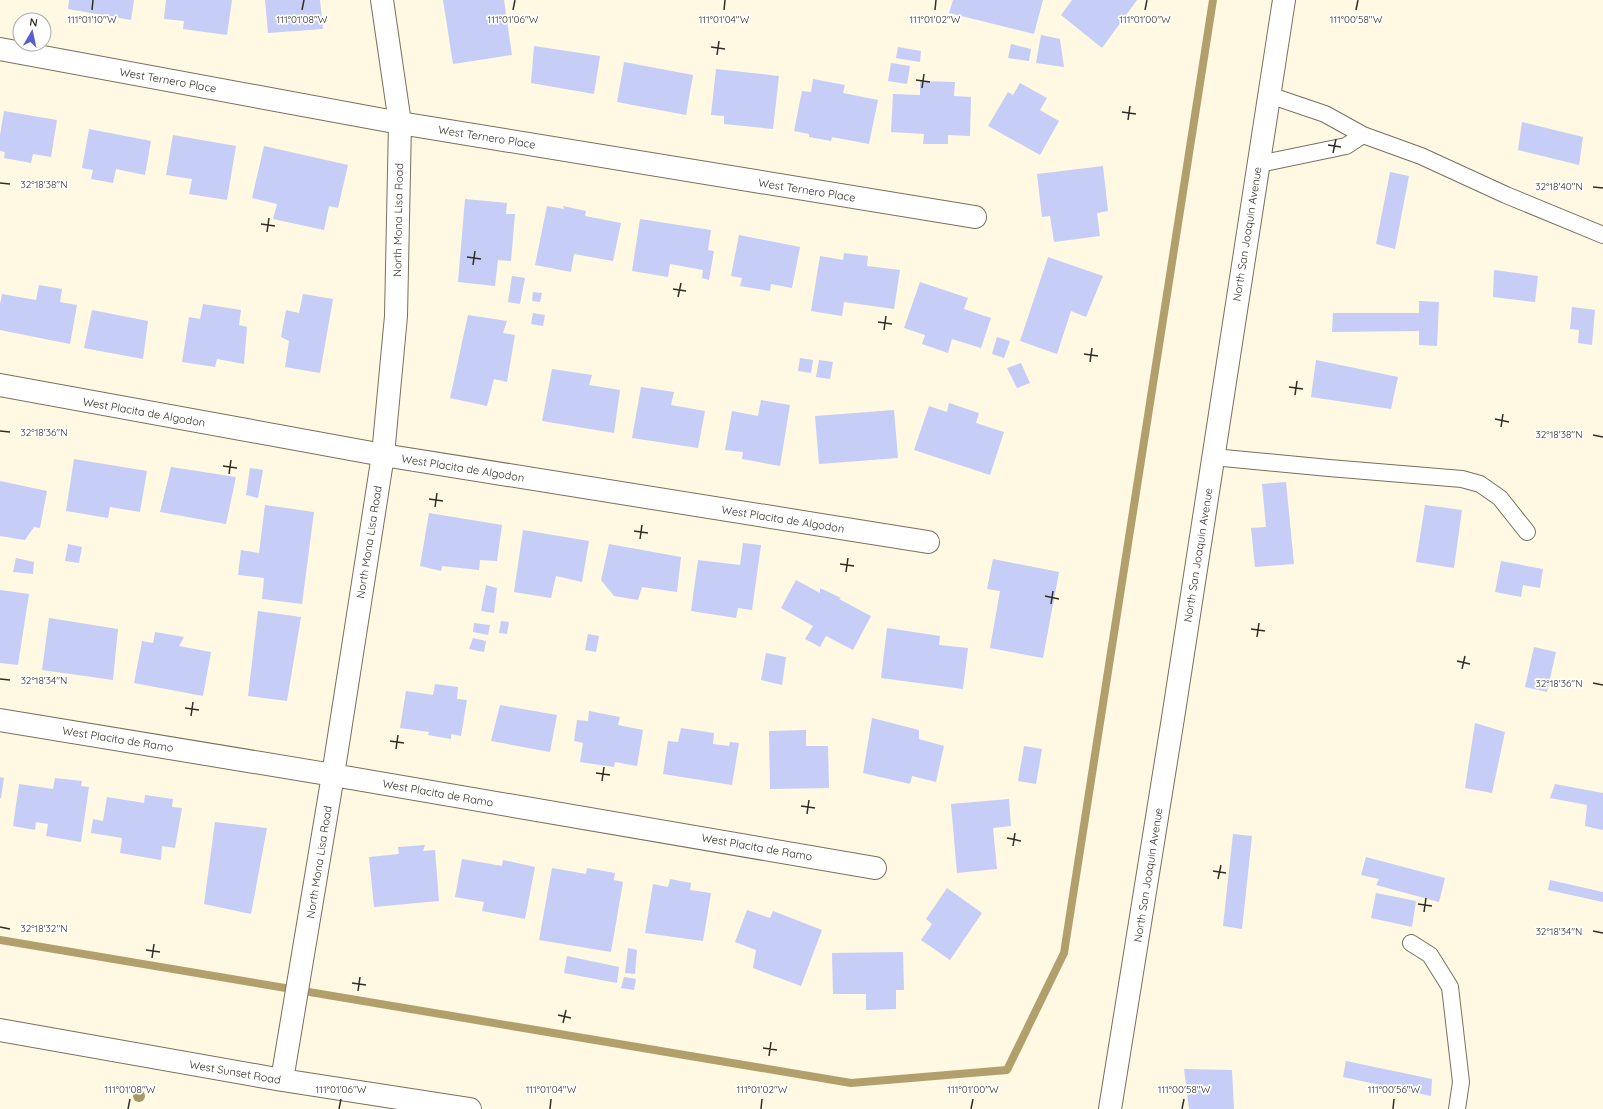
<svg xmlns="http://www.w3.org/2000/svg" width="1603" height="1109" viewBox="0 0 1603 1109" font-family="Quicksand,sans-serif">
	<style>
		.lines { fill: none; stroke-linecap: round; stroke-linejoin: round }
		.stream { stroke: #b2a06c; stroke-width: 8 }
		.building { fill: #c6cdf7 }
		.service-casing { stroke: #77705e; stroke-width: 18 }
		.minor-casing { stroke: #77705e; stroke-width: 24 }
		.service { stroke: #fff; stroke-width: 16 }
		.minor { stroke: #fff; stroke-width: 22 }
		.tree { fill: #a59869 }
		.ticks { fill: none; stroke: #312e26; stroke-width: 1.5 }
		.labels { text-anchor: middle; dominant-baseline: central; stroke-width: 3.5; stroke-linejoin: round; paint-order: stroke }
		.street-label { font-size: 11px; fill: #312e26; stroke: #fff }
		.ticks-label { font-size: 10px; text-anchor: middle; fill: #312e26; stroke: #fff; stroke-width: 3.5; stroke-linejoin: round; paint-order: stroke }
	</style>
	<rect width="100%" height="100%" fill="#fff8e3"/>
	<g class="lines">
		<!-- stream -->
		<path class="stream" d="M0 940 851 1083 1007 1070 1064 953 1213 0"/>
	</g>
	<!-- building -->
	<path class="building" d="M69 0H134L131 20 68 9Z
		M166 0H232L227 35 183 29 184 21 164 19Z
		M265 0H320L323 29 268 33Z
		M443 0H504L512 55 453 64Z
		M953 0H1043L1034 34 949 13Z
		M1072 0H1137L1102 48 1061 15Z
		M1041 35 1060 39 1064 67 1036 63Z
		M1011 44 1031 49 1029 61 1008 58Z
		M534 46 600 56 594 94 531 83Z
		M898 47 921 51 920 62 896 58Z
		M624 62 693 75 686 115 617 102Z
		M891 63 910 66 907 84 888 81Z
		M716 69 779 76 773 129 724 124V116L711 115Z
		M813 79 845 85 843 93 878 100 869 144 832 137 831 141 809 137V134L794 131 802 91 811 92Z
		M920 81 955 82 954 96 971 97 970 136 948 135V144H923L924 134 891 132 893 94 920 95Z
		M1020 83 1047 98 1040 110 1059 121 1040 155 988 126 1008 92 1013 95Z
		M4 111 57 120 51 157 33 154 31 163 4 158 5 152 0 151V135Z
		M1522 122 1583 137 1579 165 1518 150Z
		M89 129 151 141 145 175 116 169 113 183 91 179 93 170 82 168Z
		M173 135 236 146 227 200 189 194 192 179 166 175Z
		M264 146 348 165 338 208 329 206 324 230 273 219 277 204 252 198Z
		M1103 166 1108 211 1097 213 1100 236 1054 242 1050 216 1042 217 1037 174Z
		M1390 172 1409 176 1395 249 1376 244Z
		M465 199 507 203 506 214H515L511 261 498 260 495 286 458 282Z
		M547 206 564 209 563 206 586 211 585 216 621 223 613 261 574 254 571 272 535 265Z
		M640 219 711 230 708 250 714 251 709 280 702 278 703 270 670 264 668 277 632 271Z
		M739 235 800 247 792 288 771 284 770 291 740 286 742 278 731 276Z
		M844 253 868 256 867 266 900 270 894 309 844 302 842 316 811 311 820 256 843 260Z
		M1048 257 1103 276 1086 317 1071 311 1057 354 1020 341Z
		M1494 270 1538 276 1535 302 1493 297Z
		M512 276 525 278 520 304 508 302Z
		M920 282 968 298 964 309 991 318 981 348 952 339 948 353 922 344 925 335 904 328Z
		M39 285 62 289 60 302 77 305 70 344 0 330V304L2 294 36 300Z
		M533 292 542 293 540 302 532 301Z
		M303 294 333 299 320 373 285 367 289 341 281 337 286 310 299 313Z
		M1419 301 1439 302 1437 346 1419 345V331L1332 332 1333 313H1419Z
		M203 304 241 310 239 325 247 327 244 364 217 359 215 367 182 362 189 317 200 319Z
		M1572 307 1595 310 1592 345 1578 343 1579 330 1570 329Z
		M92 310 148 321 143 359 84 348Z
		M533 313 545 315 543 326 531 324Z
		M468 315 507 321 503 333 515 335 507 382 494 379 487 406 450 398Z
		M997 337 1010 341 1004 358 992 354Z
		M800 358 813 360 811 373 798 371Z
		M819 360 833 362 830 379 816 377Z
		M1316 360 1398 377 1391 409 1311 397Z
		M1021 363 1030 383 1017 388 1007 368Z
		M552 369 592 375 589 385 620 390 614 433 542 421Z
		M641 387 674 392 671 405 705 411 698 448 632 438Z
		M761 400 790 405 780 466 742 459 743 452 725 450 732 411 758 416Z
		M949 403 979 413 976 423 1004 432 990 475 914 450 929 406 947 412Z
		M894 410 898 458 819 464 815 416Z
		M74 459 147 471 140 512 110 507 108 518 66 511Z
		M171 467 236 477 226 524 160 512Z
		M250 468 263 470 258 498 246 495Z
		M0 481 47 491 40 528 34 527 25 540 0 536Z
		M1286 482 1294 564 1255 567 1251 528 1266 527 1262 484Z
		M265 505 314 512 302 604 262 599 264 578 238 575 241 550 259 553Z
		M1425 505 1462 510 1454 568 1416 562Z
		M429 513 502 525 497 561 480 560 479 570 442 566 441 571 420 566Z
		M523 530 589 541 582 582 556 576 551 598 514 592Z
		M743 543 761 545 752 610 738 608 736 618 691 611 698 560 740 565Z
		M68 544 82 547 79 563 65 561Z
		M609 544 681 557 677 592 642 587 638 600 614 596 601 580Z
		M16 558 34 562 33 574 13 572Z
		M993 559 1059 572 1043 658 990 648 1000 591 987 589Z
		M1501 561 1543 569 1540 588 1523 585 1521 597 1495 592Z
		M796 580 820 593V588L841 598 839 599 871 616 853 650 826 636 820 647 805 639 813 626 781 608Z
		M486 585 497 588 494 613 481 611Z
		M0 590 29 594 18 665 0 663Z
		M258 611 301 617 287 701 248 696Z
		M49 618 118 629 113 680 42 670Z
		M501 621 509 622 507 634 499 633Z
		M474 623 490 625 488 635 473 632Z
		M887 628 940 636 939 645 968 648 963 689 881 678Z
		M155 632 184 637 179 646 211 652 203 696 134 683 142 641 153 643Z
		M588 634 599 636 596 652 585 650Z
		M473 638 486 641 484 652 469 649Z
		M1534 647 1556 652 1547 692 1525 687Z
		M766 653 786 657 782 685 761 680Z
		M435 684 458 687 457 699 467 700 461 736 451 734V739L428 735 429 732 400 728 406 691 433 695Z
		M500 705 557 715 550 752 491 741Z
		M589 711 620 717 618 725 643 730 637 766 615 762 614 767 580 762 583 743 574 741 577 720 588 721Z
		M872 718 919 730V739L944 746 936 782 912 776 910 784 863 773Z
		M1475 723 1505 732 1492 793 1465 788Z
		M681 728 714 733 713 744 729 746 730 742 739 743 732 785 663 774 668 741 678 742Z
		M806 730V746H828L829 788 770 789 769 731Z
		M1024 746 1042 749 1036 784 1018 781Z
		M0 777 4 778 1 798H0Z
		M55 778 82 781 81 786 89 787 81 842 46 836 48 824 36 822 35 830 13 826 19 784 53 789Z
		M1555 784 1603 793V830L1585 826 1587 805 1550 798Z
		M145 795 173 799 172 807 182 808 175 848 162 846 161 860 120 853 122 838 91 833 93 819 103 821 107 797 144 803Z
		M1009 799 1011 826 993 828 997 869 957 873 951 804Z
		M215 822 267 828 251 914 204 904Z
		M1233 834 1252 836 1242 929 1223 926Z
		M425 845 423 851 435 850 439 901 374 907 369 857 399 854 398 847Z
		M1366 857 1445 878 1439 902 1376 885 1379 879 1361 875Z
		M462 859 502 866 503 860 535 867 525 919 482 911 484 902 455 897Z
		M552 868 586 874 587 868 615 873 614 880 623 882 611 952 539 940Z
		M670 879 691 883 690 890 711 893 703 941 645 933 653 884 668 887Z
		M1550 880 1603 892V902L1548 890Z
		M947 888 982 913 950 960 921 940 932 924 926 919Z
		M1376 893 1416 901 1412 927 1371 918Z
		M747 910 770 918 773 911 822 930 801 986 753 968 756 950 735 942Z
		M628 948 637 950 635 974 625 973Z
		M903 952 904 990H896V1009L866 1010V994H833L832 953Z
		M567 956 619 967 617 983 564 973Z
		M624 977 636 979 634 990 621 988Z
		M1346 1061 1432 1079 1431 1096 1343 1077Z
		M1184 1069 1232 1070 1234 1109H1189Z"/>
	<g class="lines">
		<defs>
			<path id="service" d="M1363 135 1421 156 1506 195 1603 235
				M1259 164 1346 146 1363 135 1325 114 1269 95
				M1213 457 1329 468 1462 479 1480 484 1500 498 1527 532
				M1411 943 1430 955 1450 987 1461 1082 1457 1109"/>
			<path id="minor" d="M0 49 400 123 975 217
				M0 385 383 455 928 542
				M0 720 333 775 875 868
				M0 1030 282 1080 470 1109
				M282 1080 333 775 383 455 396 316 400 123 382 0
				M1110 1109 1173 718 1284 0"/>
		</defs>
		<!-- service casing -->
		<use href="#service" class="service-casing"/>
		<!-- minor casing -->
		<use href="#minor" class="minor-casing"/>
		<!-- service -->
		<use href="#service" class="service"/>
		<!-- minor -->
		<use href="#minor" class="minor"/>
	</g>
	<!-- trees -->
	<circle class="tree" cx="139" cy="1096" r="6"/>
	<!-- ticks -->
	<path class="ticks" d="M92 10 93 0M302 10 304 0M513 10 515 0M724 10 725 0M935 10 936 0M1145 10 1147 0M1356 10 1358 0M711 47 725 49M717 55 719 41M916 80 930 82M922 88 924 74M1122 112 1136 114M1128 120 1130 106M1328 145 1341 147M1333 153 1336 139M0 183 10 184M1593 187 1603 188M261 224 275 226M267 232 269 218M467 257 481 259M473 265 475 251M673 289 686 291M678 297 681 283M878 322 892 324M884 330 886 316M1084 354 1098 356M1090 362 1092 348M1289 387 1303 389M1295 395 1297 381M1495 419 1509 422M1501 427 1503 414M0 431 10 432M1593 435 1603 437M223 466 237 468M229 474 231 460M429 499 443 501M435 507 437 493M634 531 648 533M640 539 642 525M840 564 854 566M846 572 848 558M1045 596 1059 599M1051 604 1053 591M1251 629 1265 631M1257 637 1259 623M1457 661 1470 664M1462 669 1465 656M0 679 10 680M1593 683 1603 685M185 708 199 710M191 716 193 702M390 741 404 743M396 749 398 735M596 773 610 775M602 781 604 767M801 806 815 808M807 814 809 800M1007 838 1021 841M1013 846 1015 833M1213 871 1226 873M1218 879 1221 865M1418 904 1432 906M1424 912 1426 898M0 927 10 929M1593 931 1603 933M146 950 160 952M152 958 154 944M352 983 366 985M358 991 360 977M558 1015 571 1018M563 1023 566 1010M763 1048 777 1050M769 1056 771 1042M128 1109 130 1099M339 1109 341 1099M550 1109 551 1099M761 1109 762 1099M971 1109 973 1099M1182 1109 1184 1099M1393 1109 1394 1099"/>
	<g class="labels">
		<!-- street labels -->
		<g class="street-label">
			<text transform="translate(168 80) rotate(10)">West Ternero Place</text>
			<text transform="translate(487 137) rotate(9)">West Ternero Place</text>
			<text transform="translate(807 190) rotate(9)">West Ternero Place</text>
			<text transform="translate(398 220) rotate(-89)">North Mona Lisa Road</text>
			<text transform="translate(1247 234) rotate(-81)">North San Joaquin Avenue</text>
			<text transform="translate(144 412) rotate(10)">West Placita de Algodon</text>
			<text transform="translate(463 468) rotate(9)">West Placita de Algodon</text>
			<text transform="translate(783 519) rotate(9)">West Placita de Algodon</text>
			<text transform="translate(369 542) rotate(-81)">North Mona Lisa Road</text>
			<text transform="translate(1198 555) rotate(-81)">North San Joaquin Avenue</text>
			<text transform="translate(118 739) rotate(9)">West Placita de Ramo</text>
			<text transform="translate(438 793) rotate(10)">West Placita de Ramo</text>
			<text transform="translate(757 847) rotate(10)">West Placita de Ramo</text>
			<text transform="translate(319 862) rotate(-81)">North Mona Lisa Road</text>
			<text transform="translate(1148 875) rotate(-81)">North San Joaquin Avenue</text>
			<text transform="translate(235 1072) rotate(10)">West Sunset Road</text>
		</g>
	</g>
	<g class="ticks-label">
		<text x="92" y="23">111°01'10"W</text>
		<text x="302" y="23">111°01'08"W</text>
		<text x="513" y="23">111°01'06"W</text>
		<text x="724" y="23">111°01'04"W</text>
		<text x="935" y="23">111°01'02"W</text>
		<text x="1145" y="23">111°01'00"W</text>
		<text x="1356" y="23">111°00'58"W</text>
		<text x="44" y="188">32°18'38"N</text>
		<text x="1559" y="190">32°18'40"N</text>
		<text x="44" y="436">32°18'36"N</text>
		<text x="1559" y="438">32°18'38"N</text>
		<text x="44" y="684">32°18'34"N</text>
		<text x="1559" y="687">32°18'36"N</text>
		<text x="44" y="932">32°18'32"N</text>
		<text x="1559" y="935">32°18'34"N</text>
		<text x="130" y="1093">111°01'08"W</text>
		<text x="341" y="1093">111°01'06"W</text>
		<text x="551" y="1093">111°01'04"W</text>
		<text x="762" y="1093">111°01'02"W</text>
		<text x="973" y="1093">111°01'00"W</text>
		<text x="1184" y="1093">111°00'58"W</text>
		<text x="1394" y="1093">111°00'56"W</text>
	</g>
	<!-- north arrow -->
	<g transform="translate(32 32) rotate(9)"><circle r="19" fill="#ffffff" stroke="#adaba8"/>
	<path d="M0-3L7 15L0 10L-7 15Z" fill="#5a5dd4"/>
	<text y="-6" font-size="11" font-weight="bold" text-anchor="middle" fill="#312e26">N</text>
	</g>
</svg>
